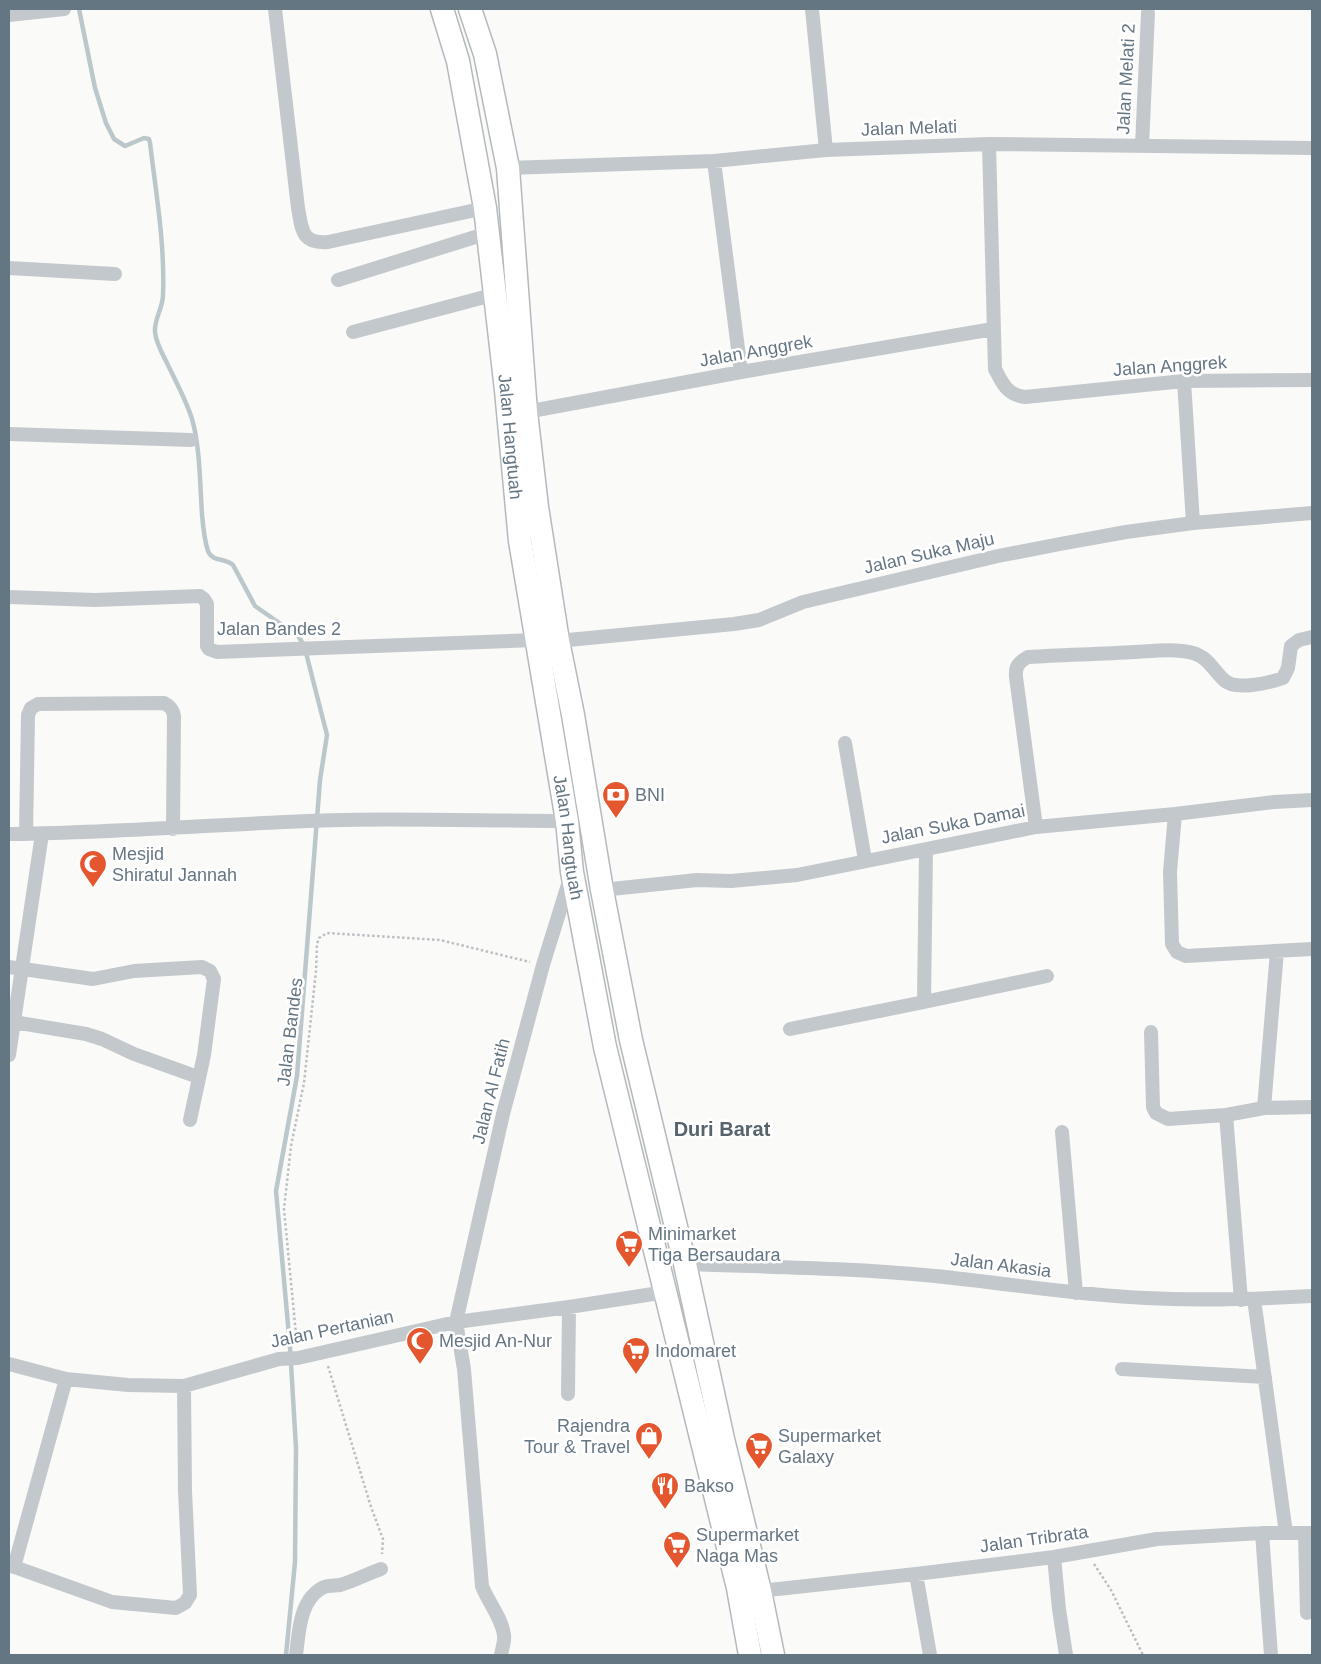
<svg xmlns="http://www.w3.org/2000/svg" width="1321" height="1664" viewBox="0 0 1321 1664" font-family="Helvetica,sans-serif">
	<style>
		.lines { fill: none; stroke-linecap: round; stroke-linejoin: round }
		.stream { stroke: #bbc7cb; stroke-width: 4.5 }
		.trunk-casing { stroke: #b4b9bd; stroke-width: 25 }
		.path { stroke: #bbbfc2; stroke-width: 2.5; stroke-dasharray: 2.5 2.5; stroke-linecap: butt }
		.minor { stroke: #c3c8cc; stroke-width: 14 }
		.trunk { stroke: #fff; stroke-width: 22 }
		.labels { text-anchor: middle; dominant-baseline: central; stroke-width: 5; stroke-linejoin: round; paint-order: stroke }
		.street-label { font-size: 18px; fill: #657683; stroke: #fff }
		.poi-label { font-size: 18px; fill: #657683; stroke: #fff; text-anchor: start }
		.quarter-label { font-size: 20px; font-weight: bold; fill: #57646e; stroke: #fff }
	</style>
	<rect width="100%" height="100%" fill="#fafaf8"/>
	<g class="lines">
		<!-- stream -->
		<path class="stream" d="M79 9 95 88 106 123 114 139 125 146 144 138 149 139 150 143C156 193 165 244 163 295 163 308 154 319 155 332 156 343 162 353 167 363 176 382 186 400 192 419 200 446 200 485 202 514 203 526 204 539 208 551 212 562 226 558 233 565L255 606 298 636 304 645 327 735 320 780 297 1076 276 1191 290 1347 296 1448 295 1562 286 1655"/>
		<defs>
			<g id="trunk">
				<path id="s1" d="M442 9 458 61 485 208 506 390 520 541 567 821 572 872 605 1047 738 1588 750 1655"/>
				<path d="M470 9 485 54 508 168 526 412 537 507 558 641 573 715 602 890 631 1040 685 1264 723 1439 760 1591 773 1655"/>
			</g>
		</defs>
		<!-- trunk casing -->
		<use href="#trunk" class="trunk-casing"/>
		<!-- path -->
		<path class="path" d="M297 1345 284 1209 291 1146 304 1083 316 971 317 944 319 938 327 933 440 940 530 962
			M328 1366 371 1507 383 1539 382 1554
			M1094 1564 1111 1590 1143 1655"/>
		<!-- minor -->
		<path class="minor" d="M275 9 298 208C302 229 301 244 328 242L485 208
			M812 9 826 150
			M9 15 64 9
			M989 144 995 369C1002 383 1007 395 1025 397L1184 381 1312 380
			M1142 146 1148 13
			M714 161 741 372
			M508 168 714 161 826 150 989 144 1312 148
			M9 268 115 274
			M338 280 488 233
			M353 332 496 294
			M1184 381 1193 523
			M526 412 741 372 993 329
			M9 434 191 440
			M9 597 95 600 200 596 204 599 207 604V646L209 649 217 652 537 640
			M558 641 734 624 759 620 803 602 998 556 1060 544 1126 532 1193 523 1312 513
			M845 743 865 860
			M1175 814 1170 872 1172 944 1177 952 1186 956 1312 949
			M1036 827 1016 677C1015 666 1019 662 1028 657 1064 655 1100 654 1135 652 1152 651 1176 648 1193 653 1208 657 1213 670 1224 680 1235 691 1269 683 1283 678L1288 668 1291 646 1299 640 1312 637
			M9 834C101 833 193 826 286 822 379 817 473 821 567 821
			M26 834 28 715 31 708 38 704 164 703C170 706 173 709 174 716L173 829
			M602 890 697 880 731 881 797 875 1036 827 1175 814 1274 802 1312 800
			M9 967 93 979 134 971 202 967 210 971 214 979 204 1055 190 1120
			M924 1002 1047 976
			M14 1022 86 1034 102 1039 134 1054 198 1077
			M790 1029 924 1002 926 849
			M1151 1032 1153 1107 1156 1113 1168 1119 1226 1115
			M9 1055 42 834
			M1264 1108 1277 951
			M1062 1132 1076 1293
			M685 1264C768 1267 852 1268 935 1276 1005 1283 1075 1295 1146 1298 1201 1301 1257 1299 1312 1296
			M1254 1299 1286 1533
			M1241 1300 1226 1115 1264 1108 1312 1107
			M9 1364 66 1379 128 1385 184 1386 279 1359 298 1358 456 1322 569 1307 666 1292
			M1122 1369 1265 1377
			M568 1394 569 1307
			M1262 1533 1271 1655
			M1305 1533 1307 1613
			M1054 1557 1059 1609 1066 1655
			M9 1565 112 1602 176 1608 185 1603 190 1595 185 1491 184 1386
			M14 1567 66 1379
			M916 1574 930 1655
			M760 1591 916 1574 1054 1557 1157 1539 1262 1533H1312
			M296 1655C299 1633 299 1601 322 1588 328 1585 334 1586 340 1585 354 1581 367 1574 381 1569
			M501 1655C502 1649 505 1641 504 1635 502 1618 488 1602 482 1586L464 1369 456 1322 503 1114 543 965 570 878"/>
		<!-- trunk -->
		<use href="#trunk" class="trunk"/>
	</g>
	<!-- icons -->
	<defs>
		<symbol id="bank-pin" viewBox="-11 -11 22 30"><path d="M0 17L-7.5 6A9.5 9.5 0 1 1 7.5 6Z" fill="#e4572e" stroke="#fff"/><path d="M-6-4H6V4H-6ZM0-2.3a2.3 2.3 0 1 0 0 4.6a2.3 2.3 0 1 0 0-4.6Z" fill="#fff"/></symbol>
		<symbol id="mosque-pin" viewBox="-11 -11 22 30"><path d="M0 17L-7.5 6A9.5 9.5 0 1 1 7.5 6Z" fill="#e4572e" stroke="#fff"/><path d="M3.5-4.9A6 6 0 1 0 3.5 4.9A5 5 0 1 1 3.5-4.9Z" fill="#fff"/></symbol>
		<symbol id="supermarket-pin" viewBox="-11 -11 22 30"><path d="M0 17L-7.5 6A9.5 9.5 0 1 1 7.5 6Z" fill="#e4572e" stroke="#fff"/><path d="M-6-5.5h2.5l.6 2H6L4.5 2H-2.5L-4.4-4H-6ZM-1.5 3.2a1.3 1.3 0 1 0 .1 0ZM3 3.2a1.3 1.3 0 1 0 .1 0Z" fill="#fff"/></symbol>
		<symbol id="shop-pin" viewBox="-11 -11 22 30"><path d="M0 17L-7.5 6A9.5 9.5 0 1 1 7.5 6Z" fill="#e4572e" stroke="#fff"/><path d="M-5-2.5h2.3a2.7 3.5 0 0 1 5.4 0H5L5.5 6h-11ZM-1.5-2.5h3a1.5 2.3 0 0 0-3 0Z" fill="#fff"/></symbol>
		<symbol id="restaurant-pin" viewBox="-11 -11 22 30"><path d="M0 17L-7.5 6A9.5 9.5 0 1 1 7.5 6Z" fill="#e4572e" stroke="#fff"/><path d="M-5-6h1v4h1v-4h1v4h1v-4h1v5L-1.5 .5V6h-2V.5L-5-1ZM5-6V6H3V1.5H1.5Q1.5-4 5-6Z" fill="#fff"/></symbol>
	</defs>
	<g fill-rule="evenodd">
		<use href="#bank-pin" x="600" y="779" width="32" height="43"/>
		<use href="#mosque-pin" x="77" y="848" width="32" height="43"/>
		<use href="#supermarket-pin" x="613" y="1228" width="32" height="43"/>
		<use href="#mosque-pin" x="404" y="1325" width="32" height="43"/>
		<use href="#supermarket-pin" x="620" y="1335" width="32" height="43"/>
		<use href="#shop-pin" x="633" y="1420" width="32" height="43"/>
		<use href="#supermarket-pin" x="743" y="1430" width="32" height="43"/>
		<use href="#restaurant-pin" x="649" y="1470" width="32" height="43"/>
		<use href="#supermarket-pin" x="661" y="1529" width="32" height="43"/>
	</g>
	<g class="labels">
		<!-- street labels -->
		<g class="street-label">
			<text transform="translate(1126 79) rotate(-87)">Jalan Melati 2</text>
			<text transform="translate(909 128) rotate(-2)">Jalan Melati</text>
			<text transform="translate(756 351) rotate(-10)">Jalan Anggrek</text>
			<text transform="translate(1170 366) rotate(-4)">Jalan Anggrek</text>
			<text stroke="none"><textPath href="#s1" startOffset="434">Jalan Hangtuah</textPath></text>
			<text transform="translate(929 553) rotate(-13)">Jalan Suka Maju</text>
			<text x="279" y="629">Jalan Bandes 2</text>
			<text transform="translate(953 824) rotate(-11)">Jalan Suka Damai</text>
			<text stroke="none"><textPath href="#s1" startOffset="839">Jalan Hangtuah</textPath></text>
			<text transform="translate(290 1032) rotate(-83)">Jalan Bandes</text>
			<text transform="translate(491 1091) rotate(-76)">Jalan Al Fatih</text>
			<text transform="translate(1001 1265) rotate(7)">Jalan Akasia</text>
			<text transform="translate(332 1329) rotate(-12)">Jalan Pertanian</text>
			<text transform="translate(1034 1539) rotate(-8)">Jalan Tribrata</text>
		</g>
		<!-- poi labels -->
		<g class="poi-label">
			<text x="635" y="795">BNI</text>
			<text x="112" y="854">Mesjid<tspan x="112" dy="21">Shiratul Jannah</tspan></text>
			<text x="648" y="1234">Minimarket<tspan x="648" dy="21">Tiga Bersaudara</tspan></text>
			<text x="439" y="1341">Mesjid An-Nur</text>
			<text x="655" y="1351">Indomaret</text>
			<text x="630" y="1426" text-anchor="end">Rajendra<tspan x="630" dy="21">Tour &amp; Travel</tspan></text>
			<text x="778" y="1436">Supermarket<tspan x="778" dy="21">Galaxy</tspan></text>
			<text x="684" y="1486">Bakso</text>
			<text x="696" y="1535">Supermarket<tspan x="696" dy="21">Naga Mas</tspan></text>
		</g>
		<!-- quarter labels -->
		<g class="quarter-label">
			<text x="722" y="1129">Duri Barat</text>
		</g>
	</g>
	<!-- border -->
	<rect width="1321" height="1664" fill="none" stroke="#657683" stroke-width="20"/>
</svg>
